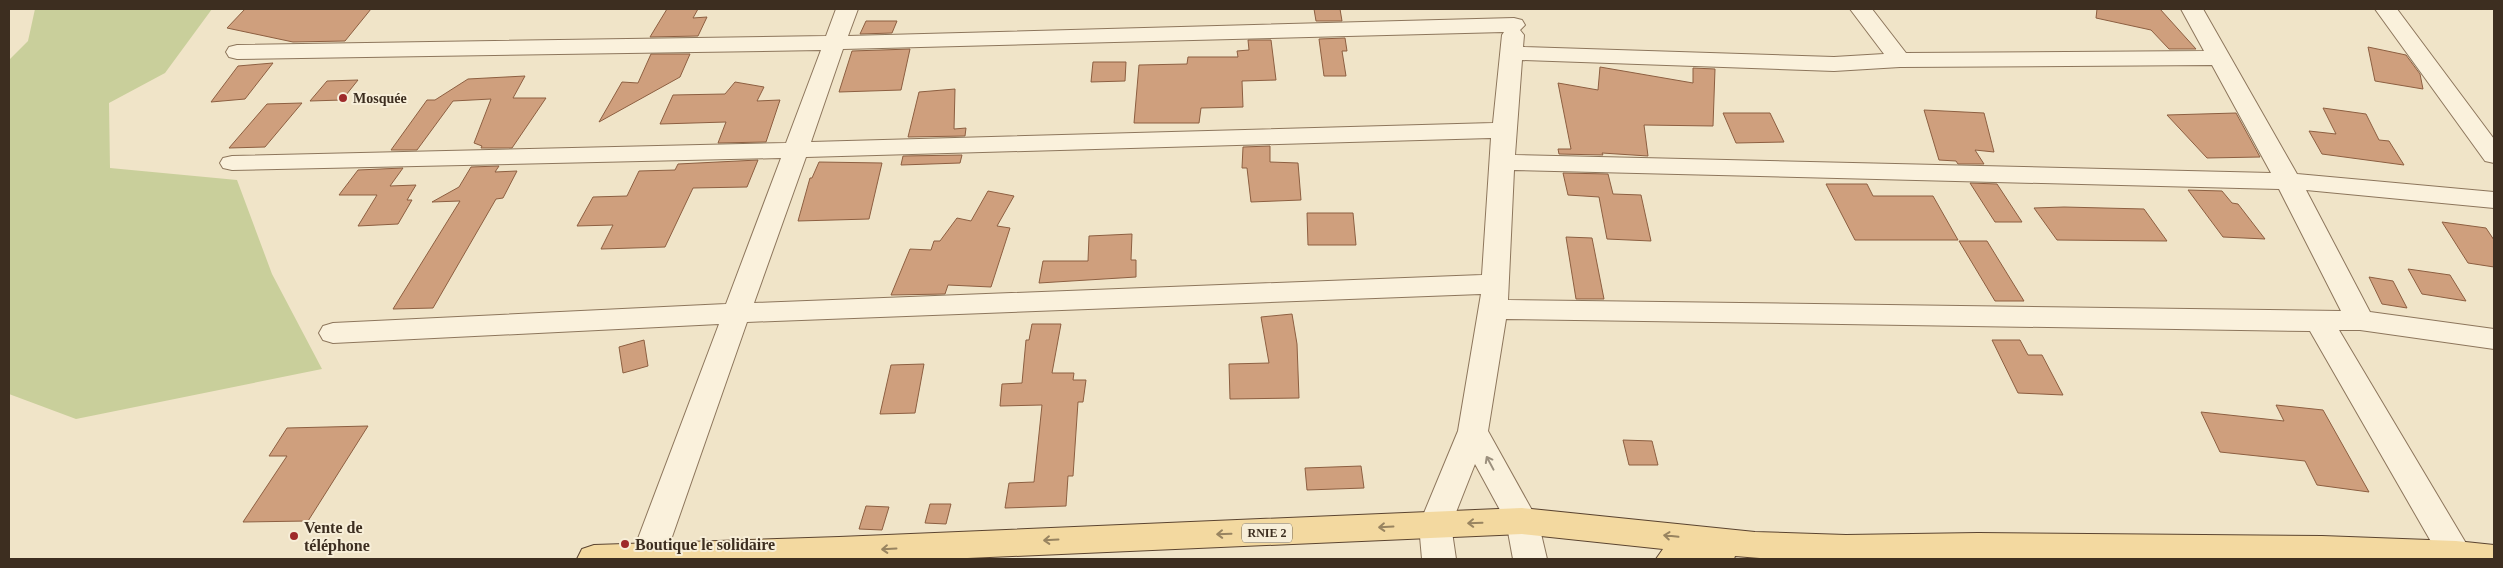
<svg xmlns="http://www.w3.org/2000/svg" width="2503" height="568" viewBox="0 0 2503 568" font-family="'Times New Roman',serif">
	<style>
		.green { fill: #c9cf9b }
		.building { fill: #cf9f7d; stroke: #8d5f41 }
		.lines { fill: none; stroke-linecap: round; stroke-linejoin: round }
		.street-casing { stroke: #8d765c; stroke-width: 2 }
		.primary-casing { stroke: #5b4430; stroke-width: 2 }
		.street { fill: #faf1dc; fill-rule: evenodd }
		.primary { fill: #f3d9a0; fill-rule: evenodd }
		.oneway { stroke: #9c907e }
		.oneway2 { stroke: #988460 }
		.poi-dot { fill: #9e2a2b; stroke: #f7eed8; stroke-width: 2 }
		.labels { text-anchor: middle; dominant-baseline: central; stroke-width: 4; stroke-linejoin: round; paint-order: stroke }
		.shield { fill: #f7eed8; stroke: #756857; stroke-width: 1 }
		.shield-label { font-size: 12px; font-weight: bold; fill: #3d2e20 }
		.poi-label { font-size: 14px; font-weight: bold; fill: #3d2e20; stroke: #f7eed8; text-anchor: start }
		.near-poi-label { font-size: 16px; font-weight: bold; fill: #3d2e20; stroke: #f7eed8; text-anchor: start }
	</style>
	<rect width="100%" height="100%" fill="#f0e4c8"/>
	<!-- green -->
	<path class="green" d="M35 9H212L165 73 109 103 110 168 237 180 272 274 322 369 76 419 9 394V60L28 41Z"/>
	<!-- building -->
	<path class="building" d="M245 9H371L345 41 293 42 227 28Z
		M667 9H698L693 18 707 17 698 36 650 37Z
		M1314 9H1340L1342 21H1316Z
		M2097 9H2160L2196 49H2169L2151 30 2096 18Z
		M866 21H897L892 33 860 34Z
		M1345 38 1347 51H1342L1346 76H1324L1319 39Z
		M1248 40H1271L1276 80 1242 81 1243 107 1201 108 1199 123H1134L1139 65 1187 64 1188 57H1238L1237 51 1249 50Z
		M2368 47 2406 55 2420 74 2423 89 2375 81Z
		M910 49 901 90 839 92 852 51Z
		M651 54H690L680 77 599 122 622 82 638 83Z
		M1093 62H1126L1125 81 1091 82Z
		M273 63 245 99 211 102 238 66Z
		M1600 67 1693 83V68L1715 69 1713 126 1644 125 1648 156 1602 153 1603 155 1559 154 1558 149H1571L1558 83 1598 90Z
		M525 76 513 98H546L512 148H481L482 146 474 143 491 99 453 101 417 150H391L427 100H435L468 79Z
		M358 80 342 100 310 101 327 81Z
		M735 82 764 87 757 101 780 100 766 142 718 143 726 122 660 124 673 95 725 94Z
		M955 89 954 129 966 128 965 136 908 137 919 92Z
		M302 103 265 147 229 148 267 104Z
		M2323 108 2366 114 2379 140 2389 141 2404 165 2322 154 2309 131 2336 134Z
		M1924 110 1984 113 1994 152 1975 150 1984 164H1958L1956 161 1939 160Z
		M1723 113H1770L1784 142 1736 143Z
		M2236 113 2260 157 2207 158 2167 115Z
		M1270 146V162L1298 163 1301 200 1251 202 1247 168H1242L1243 147Z
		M962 155 960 163 901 165 903 156Z
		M758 160 747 187 693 188 665 247 601 249 613 225 577 226 593 197 627 196 639 171 675 170 678 164Z
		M819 162 882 163 869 219 798 221 810 178H812Z
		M499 166 495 172 517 171 503 198 496 199 433 308 393 309 460 201 432 202 459 187 471 167Z
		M403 168 390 186 416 185 407 200H412L398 224 358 226 377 195H339L358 170Z
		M1563 173 1608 174 1613 194 1641 195 1651 241 1607 239 1599 197 1568 195Z
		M1970 183 1997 184 2022 222H1995Z
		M1826 184H1867L1873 196H1933L1958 240H1855Z
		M2188 190 2222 191 2232 203 2238 204 2265 239 2223 237Z
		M988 191 1014 196 997 226 1010 228 991 287 948 285 945 294 891 295 910 249 931 250 934 241H940L957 218 971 221Z
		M2064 207 2144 209 2167 241 2057 240 2034 208Z
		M1307 213H1353L1356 245H1308Z
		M2442 222 2486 228 2494 240V267L2468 263Z
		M1132 234 1131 260H1136V277L1039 283 1043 261H1088L1089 236Z
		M1566 237 1592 238 1604 299H1576Z
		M1959 241H1987L2024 301H1995Z
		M2408 269 2450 275 2466 301 2422 294Z
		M2369 277 2393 281 2407 308 2382 304Z
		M1292 314 1297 344 1299 398 1230 399 1229 364 1269 363 1261 317Z
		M1032 324H1061L1052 373H1074L1073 380H1086L1083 402H1078L1073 476H1068L1066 506 1005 508 1009 483 1034 482 1042 405 1000 406 1002 384 1022 383 1026 340H1029Z
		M644 340 648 366 623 373 619 347Z
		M1992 340H2020L2028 355H2042L2063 395 2018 393Z
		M924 364 915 413 880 414 891 365Z
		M2276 405 2323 410 2369 492 2317 485 2305 461 2220 452 2201 412 2284 421Z
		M368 426 308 521 243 522 287 456H269L287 428Z
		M1623 440 1652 441 1658 465H1629Z
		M1361 466 1364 488 1307 490 1305 468Z
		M930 504H951L946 524 925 523Z
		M866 506 889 507 882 530 859 529Z"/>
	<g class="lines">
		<defs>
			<path id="street" d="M836 9H858L848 36 1514 18 1522 20 1525 25 1520 30 1524 35 1523 47 1834 57 1884 54 1850 9H1872L1906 53 2204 51 2181 9H2203L2297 174 2494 192V208L2306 190 2370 312 2494 329V349L2360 330H2339L2473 555 2471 559H2441L2310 331 1506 319 1488 431 1538 521 1547 559H1513L1506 521 1475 464 1451 525 1456 559H1422L1419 525 1458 431 1481 294 747 322 665 557 664 559H632L631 557 719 324 333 343 323 340 319 333 323 326 333 323 726 304 781 158 232 170 223 168 220 163 223 158 232 156 786 143 821 50 237 59 229 57 226 52 229 47 237 45 826 36ZM1504 32 1502 35 1493 123 811 142 843 49ZM1522 60 1834 71 1900 67 2212 65 2271 173 1515 155ZM1491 138 1482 275 754 303 806 157ZM1514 170 2279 189 2341 311 1508 300Z
				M2375 9H2397L2494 139V163L2485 161Z"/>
			<path id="primary" d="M1522 508 1755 532 1846 535 1978 533 2322 536 2456 541 2494 545V559H1772L1735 556 1734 559H1656L1663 549 1522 534 945 559H577L582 549 594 545 839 537Z"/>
		</defs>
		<!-- street casing -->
		<use href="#street" class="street-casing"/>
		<!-- primary casing -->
		<use href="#primary" class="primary-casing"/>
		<!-- street -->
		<use href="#street" class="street"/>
		<!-- primary -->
		<use href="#primary" class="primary"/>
	</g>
	<!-- one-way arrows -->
	<defs><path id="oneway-shaft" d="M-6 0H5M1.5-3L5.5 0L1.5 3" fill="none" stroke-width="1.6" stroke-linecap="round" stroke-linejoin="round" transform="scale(1.25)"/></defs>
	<use class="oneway" href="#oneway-shaft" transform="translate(1490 463) rotate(-118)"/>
	<g class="oneway2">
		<use href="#oneway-shaft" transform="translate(1475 523) rotate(178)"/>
		<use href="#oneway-shaft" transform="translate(1386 527) rotate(177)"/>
		<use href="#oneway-shaft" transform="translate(1224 534) rotate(178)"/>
		<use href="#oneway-shaft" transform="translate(1671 536) rotate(-174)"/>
		<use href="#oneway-shaft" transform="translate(1051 540) rotate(177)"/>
		<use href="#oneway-shaft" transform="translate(889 549) rotate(177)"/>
	</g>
	<!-- markers -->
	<g class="poi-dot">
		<circle cx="343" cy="98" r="5"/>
		<circle cx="294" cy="536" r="5"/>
		<circle cx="625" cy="544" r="5"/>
	</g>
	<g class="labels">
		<!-- shield labels -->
		<rect class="shield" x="1242" y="523.5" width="50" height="19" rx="4"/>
		<g class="shield-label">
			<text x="1267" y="533">RNIE 2</text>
		</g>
		<!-- poi labels -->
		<g class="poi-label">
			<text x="353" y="98">Mosquée</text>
		</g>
		<!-- near-poi labels -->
		<g class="near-poi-label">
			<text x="304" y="527">Vente de<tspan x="304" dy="18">téléphone</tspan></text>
			<text x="635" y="544">Boutique le solidaire</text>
		</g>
	</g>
	<!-- border -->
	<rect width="2503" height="568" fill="none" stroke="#3d2e20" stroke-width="20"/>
</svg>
